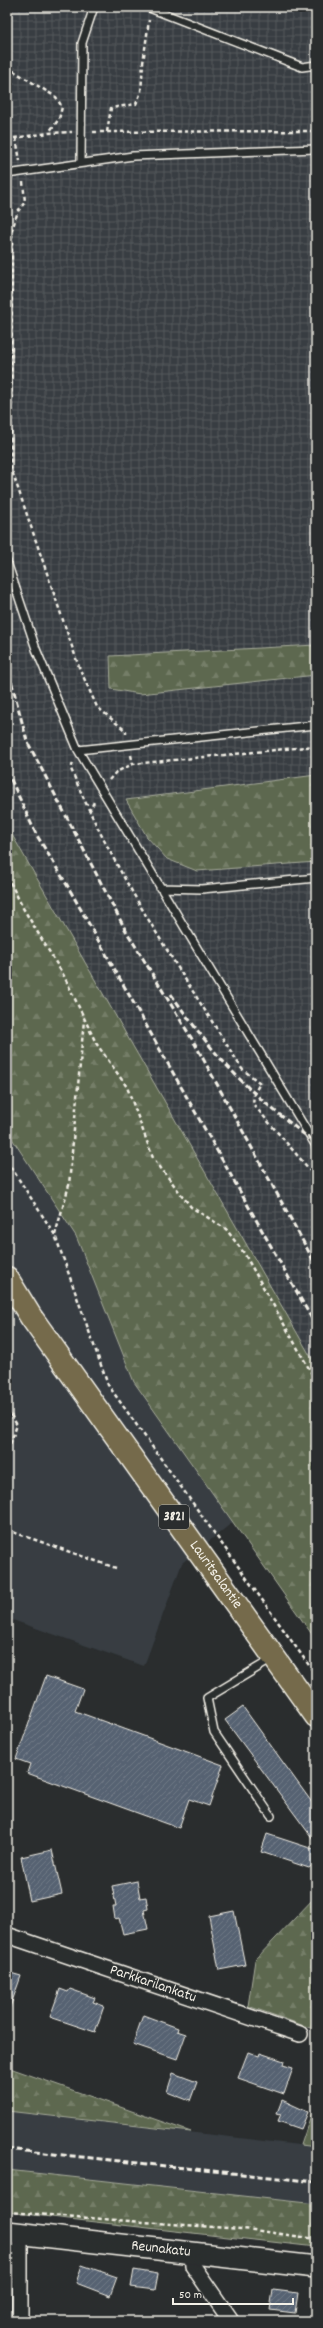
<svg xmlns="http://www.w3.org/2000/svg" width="323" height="2328" viewBox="0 0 323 2328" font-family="Dekko,sans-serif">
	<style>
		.built { fill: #373d42 }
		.industrial { fill: url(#industrial-grid) }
		.forest { fill: url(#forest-firs); stroke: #a8ac9c }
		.building { fill: url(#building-hatch); stroke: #f4f1e8 }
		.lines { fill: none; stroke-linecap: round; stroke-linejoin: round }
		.lane-casing { stroke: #f4f1e8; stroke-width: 10 }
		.street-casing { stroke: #f4f1e8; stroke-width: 18 }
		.secondary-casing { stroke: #f4f1e8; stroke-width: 24 }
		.primary-casing { stroke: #f4f1e8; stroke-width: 25 }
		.path { stroke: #f4f1e8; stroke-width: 2.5; stroke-dasharray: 4 3; stroke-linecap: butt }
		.lane { stroke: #2a2d2e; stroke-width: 7 }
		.street { stroke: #2a2d2e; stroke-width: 15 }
		.secondary { stroke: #2a2d2e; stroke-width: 21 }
		.primary { stroke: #746b4b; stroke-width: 22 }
		.rail { stroke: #f4f1e8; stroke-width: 3; stroke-dasharray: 6 3; stroke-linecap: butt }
		.labels { text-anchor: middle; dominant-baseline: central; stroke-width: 3; stroke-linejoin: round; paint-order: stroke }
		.shield { fill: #2a2d2e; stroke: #b7b6b0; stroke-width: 1 }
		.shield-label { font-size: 14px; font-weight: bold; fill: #f4f1e8 }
		.street-label { font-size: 15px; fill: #f4f1e8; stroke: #2a2d2e }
	</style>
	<defs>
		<pattern id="industrial-grid" width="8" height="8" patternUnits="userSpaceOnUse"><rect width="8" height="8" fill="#373d42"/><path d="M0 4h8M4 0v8" fill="none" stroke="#555a5d"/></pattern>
		<pattern id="forest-firs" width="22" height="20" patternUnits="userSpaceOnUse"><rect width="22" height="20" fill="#5d684f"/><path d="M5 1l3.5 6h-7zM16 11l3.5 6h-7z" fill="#757e68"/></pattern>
		<pattern id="building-hatch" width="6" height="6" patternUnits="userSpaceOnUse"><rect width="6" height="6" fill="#566272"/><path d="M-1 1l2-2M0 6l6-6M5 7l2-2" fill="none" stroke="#6f7986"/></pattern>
	</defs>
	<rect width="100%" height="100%" fill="#2a2d2e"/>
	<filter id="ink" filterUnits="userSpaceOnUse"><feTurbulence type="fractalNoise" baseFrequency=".025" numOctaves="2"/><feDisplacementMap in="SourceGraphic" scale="8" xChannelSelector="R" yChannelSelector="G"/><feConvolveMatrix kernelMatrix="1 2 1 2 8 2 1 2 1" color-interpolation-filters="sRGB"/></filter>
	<g filter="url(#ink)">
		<!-- built -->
		<path class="built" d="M7 1131 76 1236 134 1382 233 1522 182 1563 144 1666 7 1618Z
			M7 2111 316 2147V2204L7 2170Z"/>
		<!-- industrial -->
		<path class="industrial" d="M7 7H316V1367L7 839Z"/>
		<!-- forest -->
		<path class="forest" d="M316 645V675L140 694 111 689 110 656Z
			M316 775V862L197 871 167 859 147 837 126 800Z
			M7 826 316 1366V1640L134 1382 76 1236 7 1131Z
			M316 1896V2030L248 2006 255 1960Z
			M7 2067 191 2132 7 2111Z
			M316 2100V2147L301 2145Z
			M7 2170 316 2204V2247L7 2212Z"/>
		<!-- building -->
		<path class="building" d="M46 1676 83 1689 75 1711 223 1765 209 1806 189 1799 179 1828 27 1773 30 1764 16 1759Z
			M243 1707 316 1808V1843L225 1720Z
			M267 1834 316 1850V1862L309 1868 261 1852Z
			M52 1850 62 1894 30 1901 21 1857Z
			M137 1881 140 1898 146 1897 148 1909 144 1910 148 1929 123 1934 119 1918 115 1919 113 1906H116L112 1886Z
			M234 1911 245 1965 219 1970 209 1916Z
			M7 1972 21 1976 9 2010H7Z
			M60 1989 68 1992 70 1989 95 1998 93 2002 104 2006 95 2032 50 2017Z
			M143 2015 178 2028 177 2031 186 2034 177 2059 133 2044Z
			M248 2052 259 2056 260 2053 284 2061 283 2065 293 2068 284 2094 238 2078Z
			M173 2073 197 2082 190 2101 167 2092Z
			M282 2100 308 2112 301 2129 278 2121 281 2114 277 2113Z
			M82 2265 117 2277 110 2296 76 2283Z
			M134 2270 158 2274 155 2290 131 2287Z
			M273 2290 298 2293 295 2313 270 2310Z"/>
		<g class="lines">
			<defs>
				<path id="lane" d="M147 7 302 67 316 65
					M81 163 82 43 94 7
					M7 174 133 156 316 149
					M7 562 36 649 78 750 316 1146
					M78 750 316 725
					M160 888 202 889 316 878
					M271 1816 214 1732 207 1698 272 1659"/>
				<g id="street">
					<path id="s1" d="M7 1935 300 2034"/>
					<path d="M20 2233V2321"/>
					<path d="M192 2253 193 2266 231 2321"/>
				</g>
				<g id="secondary">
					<path id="s2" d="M7 2232 316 2267"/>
				</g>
				<g id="primary">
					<path id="s3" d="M7 1278 31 1317 316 1716"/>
				</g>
			</defs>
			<!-- lane casing -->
			<use href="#lane" class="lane-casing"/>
			<!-- street casing -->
			<use href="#street" class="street-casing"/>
			<!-- secondary casing -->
			<use href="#secondary" class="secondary-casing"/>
			<!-- primary casing -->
			<use href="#primary" class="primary-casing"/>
			<!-- path -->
			<path class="path" d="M7 67 56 97 62 107 59 119 49 132
				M93 132 316 131
				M107 132 111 108 136 104 141 92 143 63 149 20
				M16 138 20 161
				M7 139 49 133 72 132
				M23 182 25 202 18 211 12 230 11 468 79 667 97 707 126 731V734
				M131 755 133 764
				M73 763 71 769C115 876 181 971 242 1069L260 1083 254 1094 253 1104 316 1177
				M109 780 116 772 133 764 316 746
				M89 812 95 800
				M7 876 23 908 64 976 96 1043 127 1087 153 1158 191 1207 226 1229 244 1253 316 1381
				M7 1161 55 1235 108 1385 316 1675
				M55 1235 69 1185 84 1020
				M7 1409 17 1425 7 1453
				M7 1530 116 1568
				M7 2212 254 2230 316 2239"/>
			<!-- lane -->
			<use href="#lane" class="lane"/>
			<!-- street -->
			<use href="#street" class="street"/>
			<!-- secondary -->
			<use href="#secondary" class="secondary"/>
			<!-- primary -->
			<use href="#primary" class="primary"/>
			<!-- rail -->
			<path class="rail" d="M7 665 27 741 125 929 195 1044 316 1265
				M7 771 36 834 67 885 316 1326
				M171 994C205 1043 237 1082 284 1118 294 1126 305 1136 316 1142
				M7 2149 316 2182"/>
		</g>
	</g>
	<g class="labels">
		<!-- shield labels -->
		<rect class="shield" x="159" y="1505" width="30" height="24" rx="3"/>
		<g class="shield-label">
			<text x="174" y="1517">3821</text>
		</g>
		<!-- street labels -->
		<g class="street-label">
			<text stroke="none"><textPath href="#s3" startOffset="363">Lauritsalantie</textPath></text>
			<text stroke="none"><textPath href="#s1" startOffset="154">Parkkarilankatu</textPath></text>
			<text stroke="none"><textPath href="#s2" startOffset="155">Reunakatu</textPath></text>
		</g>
	</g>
	<!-- margin -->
	<rect width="323" height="2328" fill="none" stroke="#2a2d2e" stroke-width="24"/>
	<rect x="12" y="12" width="299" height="2304" fill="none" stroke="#f4f1e8" stroke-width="1.5" filter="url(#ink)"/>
	<!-- scale -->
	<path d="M173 2298v6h120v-6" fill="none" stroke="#f4f1e8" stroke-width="2"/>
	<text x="179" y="2298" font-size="12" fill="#f4f1e8" stroke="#2a2d2e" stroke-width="3" paint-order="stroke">50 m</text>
</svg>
